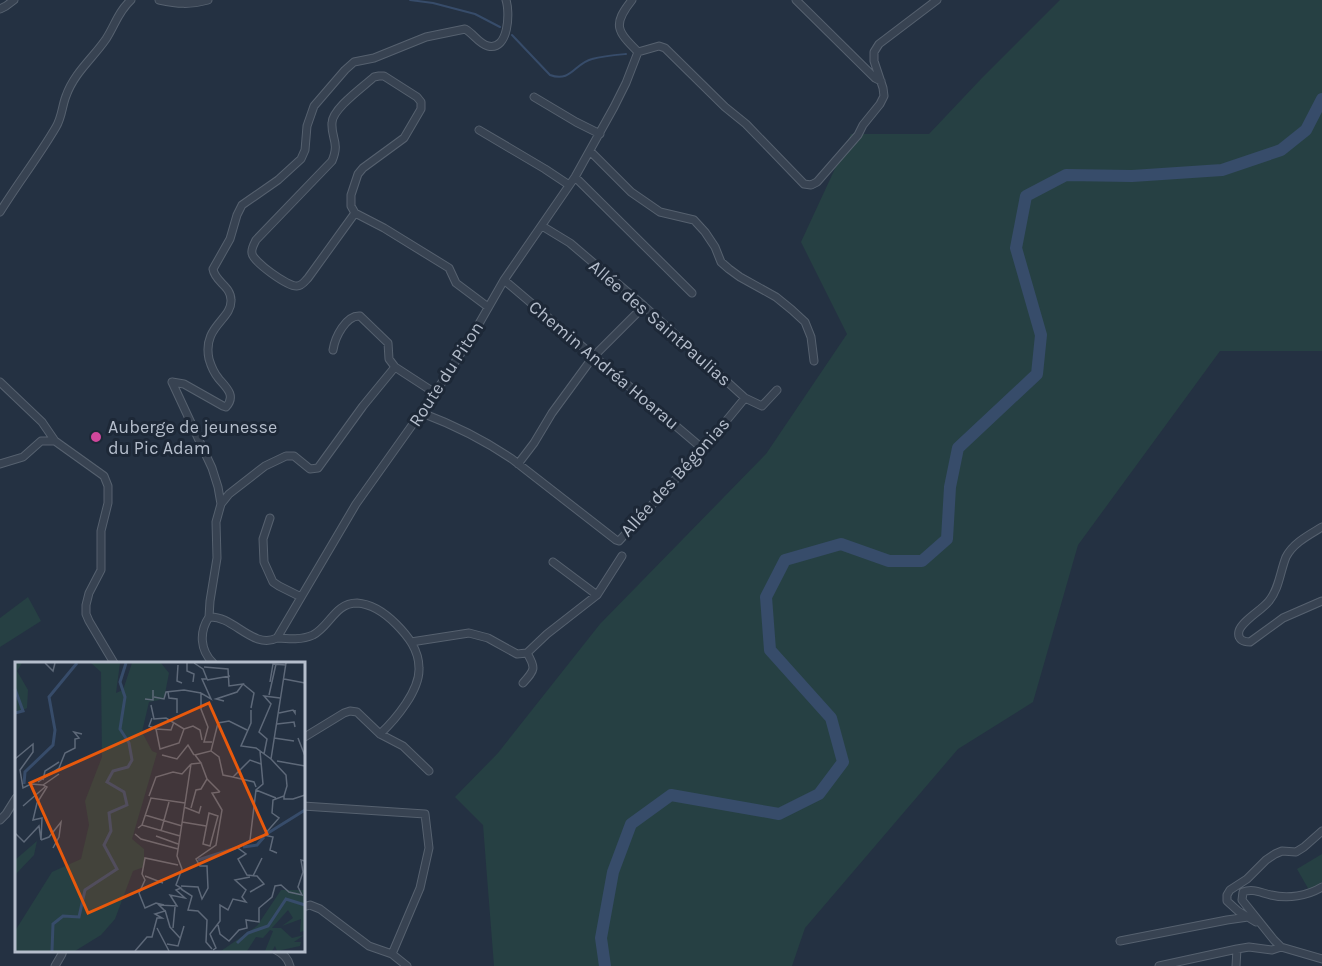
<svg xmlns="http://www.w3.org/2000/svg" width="1322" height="966" viewBox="0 0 1322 966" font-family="Karla,sans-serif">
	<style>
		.green { fill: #264043 }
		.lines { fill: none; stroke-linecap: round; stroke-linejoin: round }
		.stream { stroke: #374c6a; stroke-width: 2 }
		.river { stroke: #374c6a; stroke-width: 12 }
		.minor-casing { stroke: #56616f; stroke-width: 9 }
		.minor { stroke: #384352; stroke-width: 7 }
		.hotel-dot { fill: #d1479c; stroke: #1d2837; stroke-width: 2 }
		.labels { text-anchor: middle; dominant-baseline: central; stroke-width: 6; stroke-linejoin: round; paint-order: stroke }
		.street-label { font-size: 18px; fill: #b5becc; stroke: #1d2837 }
		.poi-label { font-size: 18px; fill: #b5becc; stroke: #1d2837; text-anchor: start }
		.inset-river { fill: none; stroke: #374c6a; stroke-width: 3 }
		.inset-road { fill: none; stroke: #5e6979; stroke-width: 1.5 }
		.view { fill: #e8590c; fill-opacity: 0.15; stroke: #e8590c; stroke-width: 3 }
		.inset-edge { fill: none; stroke: #b5becc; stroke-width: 3 }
	</style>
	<rect width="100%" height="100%" fill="#243142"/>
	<!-- green -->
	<path class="green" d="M1060 0H1322V351H1220L1078 545 1033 702 958 749 805 928 792 966H494L483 825 455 797 498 753 600 624 766 454 847 334 801 242 851 134H929L981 79Z
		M28 597 41 621 0 647V618Z
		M1322 854V882L1309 890 1297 869Z"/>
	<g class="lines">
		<!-- stream -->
		<path class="stream" d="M410 0 433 3 475 14 500 27
			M512 35 550 75C571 83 575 63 592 59 603 56 615 55 626 54"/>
		<!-- river -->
		<path class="river" d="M605 966 601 938 613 872 631 824 671 795 779 814 819 794 843 762 831 718 770 650 766 597 785 560 841 544 889 561H922L947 539 950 487 958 448 1037 374 1041 335 1016 248 1026 196 1066 175 1132 176 1222 170 1281 150 1306 130 1322 99"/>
		<defs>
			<path id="minor" d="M159 0C178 4 189 5 208 0
				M632 0C612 25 617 31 638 52
				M796 0 875 78 881 81
				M0 9 6 6 14 0
				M638 52 659 46 665 48 725 107 746 124 804 184 811 185 817 182 858 135 863 125 880 104 884 96 883 88 874 61V52L879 44 937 0
				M534 97 576 122 600 134
				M479 130 545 169 569 185
				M590 151 631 192 660 212 694 220 705 232 715 247 721 262 729 269 740 277 776 297 792 310 805 322 811 337 814 361
				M575 177 692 293
				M0 212C18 183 39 156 56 127 62 117 62 106 66 96 74 73 93 58 106 39 115 25 118 12 131 0
				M355 213 308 278C305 281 302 286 297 286 288 287 252 261 252 253 251 249 254 244 256 240L332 161C340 142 331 139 332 123 332 109 363 87 374 77L379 76H384L417 97 421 102V109L404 138 363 168 358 174 351 195V206L355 213 384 228 449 268 456 283 488 307
				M542 226 570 243 644 306 745 398 762 406 777 390
				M504 280 703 449
				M333 350C335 337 346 315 360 316L388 343 389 359 395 367 435 393
				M0 382 42 422 55 441H41L23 457 0 464
				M172 382 184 384 223 406 226 407C236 396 227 388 219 379 214 373 211 366 209 359 202 326 232 320 231 300 231 286 215 282 213 269L230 239 237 215 242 205 278 180 301 159 305 150 307 126 314 106 345 70 354 62 374 58 426 37 465 29C473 33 479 44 488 46 509 51 510 12 506 0
				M172 382 212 468 218 487 221 504
				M422 413C454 425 484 440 512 459L616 540 619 541 703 449 745 398
				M55 441 104 476 108 486V503L101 531V570L89 593 86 605V614L89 621 114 663
				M518 464 534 443 552 413 593 357 644 306
				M270 518 263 539 264 562 273 582 279 586 301 597
				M1322 527C1309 535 1293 543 1286 557 1280 572 1279 589 1269 601 1262 610 1242 621 1239 631 1237 640 1244 642 1250 642L1283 618 1322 601
				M553 562 597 595
				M209 617 210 601 217 558 216 522 221 504 229 494 265 466 286 456H294L310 469 318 468 363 406 395 367
				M277 638C289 639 302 640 313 635 330 626 335 603 357 603 373 604 385 613 396 624 408 636 419 650 419 668 420 690 396 719 380 734
				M411 642 469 633 488 638 517 654 527 653 547 634 597 595 622 556
				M213 663C200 650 199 632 209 617 233 615 253 650 277 638L356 504 435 393 472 336 504 280 575 177 614 107 626 83 638 52
				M523 683C535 670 536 668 527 653
				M303 738 344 713 350 711 357 712 380 734 403 746 429 771
				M303 806 425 814 429 848 420 888 392 954
				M0 820 6 814 16 798
				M1322 887C1307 896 1288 899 1271 895 1261 893 1253 888 1243 892L1242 900 1274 940 1281 947 1322 959
				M303 907 310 905 320 909 369 946 392 954 407 966
				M1256 922 1238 911 1227 901V895L1230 890 1247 879 1266 860 1275 854 1282 851 1296 852 1304 847 1322 831
				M1120 941 1227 920 1248 917
				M276 950C282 953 288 958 290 966
				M55 966 62 954 63 950
				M1159 966 1237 949 1249 947 1272 950 1281 947
				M1236 966 1237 949"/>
		</defs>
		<!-- minor casing -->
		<use href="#minor" class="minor-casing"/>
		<!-- minor -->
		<use href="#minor" class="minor"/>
	</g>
	<!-- markers -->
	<circle class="hotel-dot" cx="96" cy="437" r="6"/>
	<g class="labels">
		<!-- street labels -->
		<g class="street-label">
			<text transform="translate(660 323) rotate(41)">Allée des SaintPaulias</text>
			<text transform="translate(604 365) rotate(40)">Chemin Andréa Hoarau</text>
			<text transform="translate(446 374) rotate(-57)">Route du Piton</text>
			<text transform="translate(675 477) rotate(-48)">Allée des Bégonias</text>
		</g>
		<!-- poi labels -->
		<g class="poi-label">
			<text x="108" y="427">Auberge de jeunesse<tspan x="108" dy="21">du Pic Adam</tspan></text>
		</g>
	</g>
	<!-- overview -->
	<g transform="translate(15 662)">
		<rect width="290" height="290" fill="#243142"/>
		<path d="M0 1H7L2 9 13 28 12 46 2 51ZM76 1H105L101 31 108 28 117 1H146L154 11 149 37 134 40 127 70 137 89 142 91 117 177 129 187V205L118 209 100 257 86 273 60 289H0V269L37 210 66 197 74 163 70 139 87 95 86 10ZM22 179 19 193 0 213V198ZM266 228H289V269L285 270 286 257 267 264 278 256 273 248 257 266H266L277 276 289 273 279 280H286L285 284 262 289 260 284 257 289H250L258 269 255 268 248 276 241 275 232 289H206L242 264Z" fill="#264043"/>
		<path class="inset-river" d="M0 27 8 49 0 51M9 122 10 110 38 83 40 68 34 35 62 1M253 171 290 148M228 185 242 183 249 175M183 198 221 186M222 281 233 271 253 264 271 237 290 243M37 289 38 262 48 254 64 255 70 228 102 207 89 183 96 169 94 151 112 143 109 130 92 120 98 109 113 105 117 98 114 81 105 67 110 35 105 20 111 1"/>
		<path class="inset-road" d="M30 1 38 9 40 1M172 1V9L179 12 178 20M179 1 188 7 192 17H187L196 37 186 31V47L193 65 189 80H197M163 3 162 19 167 21M189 5 213 7 214 24 228 22 222 30 201 37 209 39M269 17 290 21M192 18 215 14M255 20 258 2 271 3M228 22 239 31 236 46M153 30 154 36 162 37V51M254 33 261 2M139 35 149 37 151 30 169 28 186 31M130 37 138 38V28M136 43 139 57 151 56 169 67M236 48V61L226 84 241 86 256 97M264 51 278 48 280 51V48M137 56 134 64 141 67 156 68 159 60M262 62 279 60 280 65M141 67 145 87 164 81 169 67M169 67 178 64 185 68 187 78M259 76 279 79M283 76 290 94M196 89 204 95 208 113 218 115M249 92 252 77 244 70 256 42 249 34 265 36M147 93 162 97 173 83 179 93M0 97 18 82V90L5 108 8 126 16 122 28 123 44 112M256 97 271 113 272 124 269 134 258 138 257 151 264 156 249 173 258 175 255 188 262 191M256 97 271 1M262 99 290 104M176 102 186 101 180 93 196 89 203 61 214 59 232 68M192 117 205 130M28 118 30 109 44 100M23 120 44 106 50 91 60 86V77L64 76 59 70 67 72M241 125 239 120 218 115 235 98 246 102M241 128 261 136M134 134 141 115 158 110 167 112 176 102M269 134V137H278L290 133M8 144 30 125M169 145 184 151 186 144M176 146 181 128 186 127 192 117 186 101M194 151 203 154 195 184 188 182ZM130 153 167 164M167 160 191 164M127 163 136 136 170 141M123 166 127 163 165 174M146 169 154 140M0 171 9 180 24 164 26 178 27 156 18 158 22 141 32 125 28 123M120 172 126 177 163 187M141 174 163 182M26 178 34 175 46 160 44 175 38 186M130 214 148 221M238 214 247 196M166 224 183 225 187 237 193 226 192 204H185L181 197 201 183 207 148 197 131 205 130M166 227 177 234 173 248 183 249 192 258 191 280 197 287M235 230 249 222 242 214 232 213 223 197 231 192 223 186 235 178 241 128 248 122 245 89M149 243 141 241 130 246 124 231 130 218 127 212 130 196 163 203M150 248 155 265 165 276M203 263 205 272 214 279 224 268 232 266 231 258 244 260V246L257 235 260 224 266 223 274 230 287 233 283 225 288 210 286 198 290 199M142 266 154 289M158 266 160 245M152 282 163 284 169 264M198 288 201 286 195 272 205 259V243L213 248 218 237 231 240 227 235 231 228 220 218 235 215M120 289 132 275H137L142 256H147L140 252 150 249 144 243 162 244 155 233 170 236 161 228 166 226 161 223 167 207 162 194 176 102"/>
		<path class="view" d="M194 41 252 172 73 251 15 121Z"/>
		<rect width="290" height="290" class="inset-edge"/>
	</g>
</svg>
